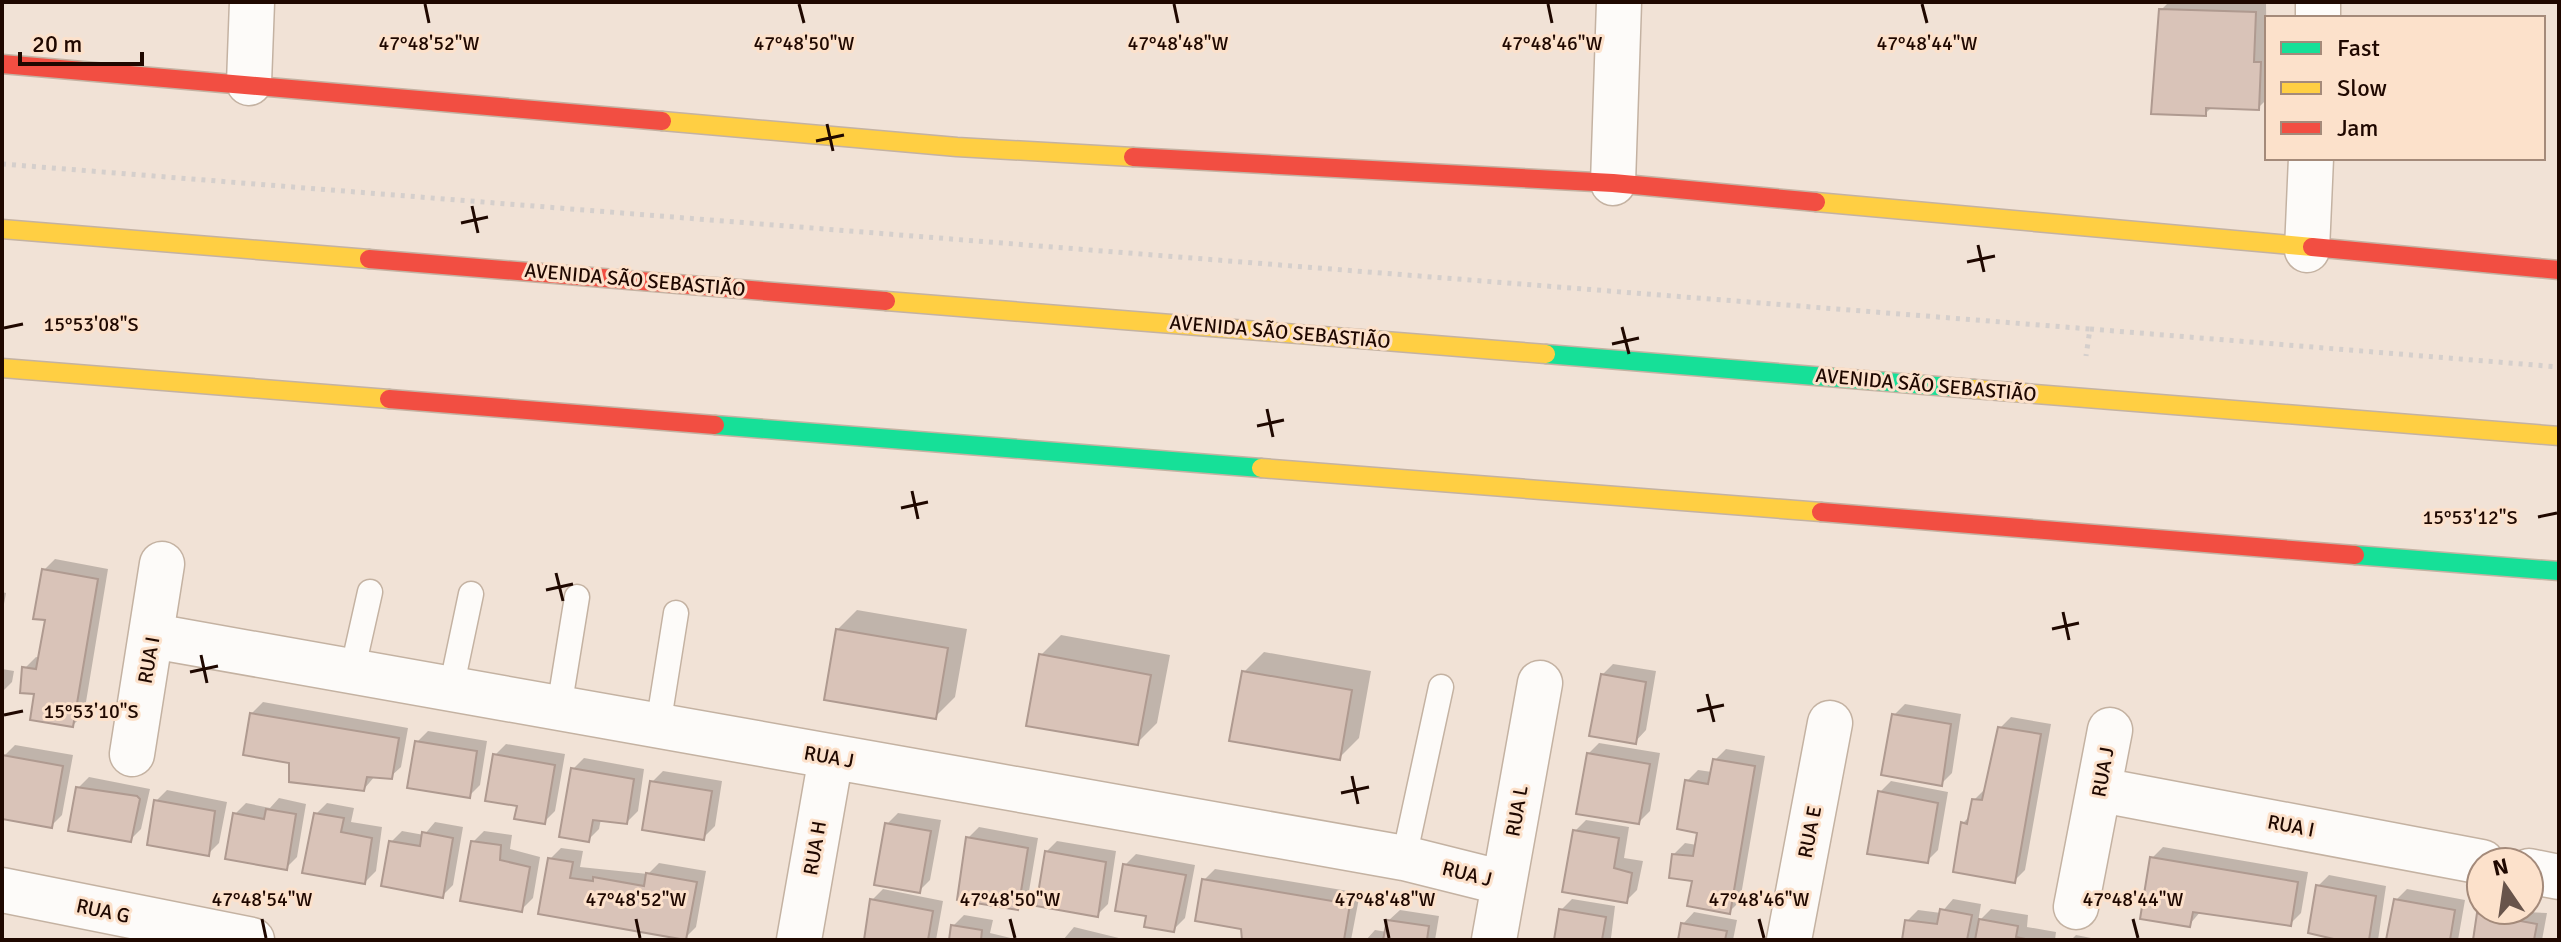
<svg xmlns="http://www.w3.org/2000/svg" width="2561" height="942" viewBox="0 0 2561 942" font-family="Signika,sans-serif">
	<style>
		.shadow { fill: #0003 }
		.building { fill: #d9c3b8; stroke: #af9a90; stroke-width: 2 }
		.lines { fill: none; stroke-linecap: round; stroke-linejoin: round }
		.lane-casing { stroke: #c4b2a2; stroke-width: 27 }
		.street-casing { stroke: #c4b2a2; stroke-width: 47 }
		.fast-casing { stroke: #c4b2a2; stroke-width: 21 }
		.slow-casing { stroke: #c4b2a2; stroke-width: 21 }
		.jam-casing { stroke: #c4b2a2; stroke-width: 21 }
		.path { stroke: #d5cfcc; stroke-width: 5; stroke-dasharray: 4 6; stroke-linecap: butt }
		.lane { stroke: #fdfbf9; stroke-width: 24 }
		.street { stroke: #fdfbf9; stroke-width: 44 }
		.fast { stroke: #16e098; stroke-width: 18 }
		.slow { stroke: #ffcf43; stroke-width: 18 }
		.jam { stroke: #f24e42; stroke-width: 18 }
		.ticks { fill: none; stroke: #1f0800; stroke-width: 3 }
		.labels { text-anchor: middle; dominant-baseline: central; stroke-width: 6; stroke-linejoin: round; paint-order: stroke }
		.street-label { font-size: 20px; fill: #1f0800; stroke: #fce1cb }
		.ticks-label { font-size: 20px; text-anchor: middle; fill: #1f0800; stroke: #fce1cb; stroke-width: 6; stroke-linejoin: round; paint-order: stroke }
	</style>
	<rect width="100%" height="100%" fill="#f1e2d6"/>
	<!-- shadow -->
	<path class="shadow" d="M2169 2H2266L2267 99 2258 108 2213 106 2205 114 2161 10Z
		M55 559 108 569 84 714 73 725 36 693 25 668 36 657 40 658 47 618 44 570Z
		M2 592 6 593 2 615Z
		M857 610 967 629 955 697 935 717 837 630Z
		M1061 635 1170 655 1157 723 1137 743 1041 655Z
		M1264 652 1371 671 1359 738 1339 758 1244 672Z
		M1613 664 1656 671 1646 730 1635 742 1602 675Z
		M2 669 14 671 12 682 2 692Z
		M263 702 408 728 401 767 389 778 375 776 364 789 291 761 252 713Z
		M1905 704 1961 714 1952 773 1941 784 1894 715Z
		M2011 717 2051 724 2025 870 2014 881 1963 823 1971 815 1974 800 1986 788 2000 728Z
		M428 731 487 741 480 785 469 796 417 742Z
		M1599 743 1660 753 1650 811 1639 822 1588 754Z
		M506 744 565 754 555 811 544 822 519 805 495 755Z
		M15 745 73 755 62 815 51 826 2 817V767L4 756Z
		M1726 749 1765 756 1740 901 1729 912 1694 879 1674 854 1685 843 1697 845 1699 831 1687 781 1698 770 1712 772 1715 760Z
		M584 758 644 769 638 811 627 822 601 819 599 829 588 840 573 769Z
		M663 771 722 781 715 826 704 837 652 782Z
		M89 777 150 789 141 829 130 840 78 788Z
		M1891 781 1948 792 1938 850 1927 861 1880 792Z
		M167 790 227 802 219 843 208 854 156 801Z
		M279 798 306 804 297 857 286 868 235 814 246 803 270 808Z
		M327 803 354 808 351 822 382 827 376 871 365 882 316 814Z
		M898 813 941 820 930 880 919 891 887 824Z
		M1586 820 1629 827 1624 858 1643 861 1637 890 1626 901 1575 831Z
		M435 822 463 827 453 885 442 896 391 842 402 831 424 835Z
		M979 827 1038 838 1028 897 1017 908 968 838Z
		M484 831 512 835 510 849 540 857 533 898 522 909 473 842Z
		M1057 841 1116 851 1108 904 1097 915 1046 852Z
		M2163 847 2308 872 2301 913 2290 924 2201 911 2189 925 2152 858Z
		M561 848 583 851 580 867 648 874 659 863 706 871 696 927 685 938 541 913 550 859Z
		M1136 854 1195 865 1185 918 1174 929 1148 914 1125 865Z
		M1215 869 1360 893 1351 940H1243V928L1204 880Z
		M2329 875 2386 886 2378 940H2340L2318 886Z
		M883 889 943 901 936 940H866L872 900Z
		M2407 889 2465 900 2458 940H2390L2396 900Z
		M1572 899 1615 906 1611 938 1625 940H1556L1561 910Z
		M1953 899 1981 904 1978 922 1991 909 2028 915 2027 927 2056 932 2055 940H1904L1907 921 1918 910 1941 913Z
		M1400 910 1439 916 1435 940H1366L1375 930 1387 932 1388 921Z
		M2484 910 2547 913 2542 940H2475L2479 914Z
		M1694 912 1737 920 1733 940H1680L1683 924Z
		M964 915 993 920 990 933 1019 940H951L953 926Z
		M1074 927 1127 940H1063Z
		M2076 935 2101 940H2071Z"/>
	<!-- building -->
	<path class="building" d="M2159 9 2256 12 2254 62H2261L2259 110 2206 108V116L2151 114Z
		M42 569 98 579 73 727 30 720 34 694 20 693 22 667 36 669 45 620 33 619Z
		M836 629 948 648 936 719 824 700Z
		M1039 654 1151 675 1138 745 1026 726Z
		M1242 671 1352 690 1340 760 1229 741Z
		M1601 674 1646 682 1636 744 1589 736Z
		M250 713 399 738 392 779 367 777 364 791 289 782V763L243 755Z
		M1892 714 1951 724 1942 786 1881 775Z
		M1998 727 2041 734 2015 883 1953 872 1961 822 1967 824 1972 799 1982 800Z
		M415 741 477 751 470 798 407 788Z
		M1587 753 1650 764 1639 824 1576 814Z
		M493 754 555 765 545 824 514 819 517 806 485 801Z
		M2 755 63 766 52 828 2 819Z
		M1713 759 1755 766 1730 914 1687 906 1692 881 1669 878 1672 854 1693 856 1697 833 1677 829 1685 780 1708 784Z
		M571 768 634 779 627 824 593 820 589 842 559 837Z
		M650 781 712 791 704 840 642 830Z
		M76 787 137 796 140 799 131 842 68 831Z
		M1878 791 1938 803 1928 863 1867 854Z
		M154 800 215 811 209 856 147 845Z
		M266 809 296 814 287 870 225 859 233 813 264 819Z
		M314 813 344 818 341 832 372 838 365 884 302 873Z
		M885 823 931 831 920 893 874 885Z
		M1573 830 1619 838 1614 868 1632 873 1627 903 1562 892Z
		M422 832 453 838 443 898 381 886 389 841 420 846Z
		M966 837 1028 848 1018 910 957 900Z
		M471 841 501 845 500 860 530 867 522 912 460 901Z
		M1045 851 1106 862 1098 917 1036 906Z
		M2150 857 2298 882 2291 926 2193 912 2190 927 2140 919Z
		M548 858 573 862 570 878 593 881V877L644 886 646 873 697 882 686 940 538 914Z
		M1123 864 1186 875 1174 932 1144 927 1146 916 1115 911Z
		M1202 879 1350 904 1344 940H1242L1241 929 1195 921Z
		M2316 885 2376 896 2369 940H2338L2308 933Z
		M870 899 933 911 928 940H864Z
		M2394 899 2455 910 2450 940H2386Z
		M1559 909 1606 917 1602 940H1554Z
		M1940 909 1972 915 1967 940H1902L1905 920 1937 924Z
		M2477 913 2537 924 2534 940H2473Z
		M1979 919 2018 926 2016 937 2030 940H1975Z
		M1387 920 1429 926 1427 940H1383Z
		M1681 923 1727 931 1725 940H1678Z
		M951 925 982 930 981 940H949Z"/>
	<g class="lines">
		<defs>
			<path id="lane" d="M352 672 370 592
				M451 689 471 594
				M559 708 577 597
				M658 726 676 613
				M1404 858 1441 687"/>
			<path id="street" d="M2318 18V2
				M249 83 252 2
				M1613 183 1619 2
				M2307 250 2311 158
				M153 636 1404 858 1504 883
				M132 754 162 564
				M2101 790 2482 862
				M2529 871 2559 877
				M2 890 252 940
				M2076 907 2110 730
				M799 940 831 757
				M1494 940 1540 683
				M1789 940 1830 723"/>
			<path id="fast" d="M1546 354 1974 389
				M715 425 1261 468
				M2355 555 2559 571"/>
			<path id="slow" d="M662 121 957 147 1133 157
				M1816 202 2312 247
				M2 229 369 259
				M886 301 1546 354
				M2 368 389 399
				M1974 389 2559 436
				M1261 468 1821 512"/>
			<path id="jam" d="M2 64 662 121
				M1133 157 1613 183 1816 202
				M2312 247 2559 270
				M369 259 886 301
				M389 399 715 425
				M1821 512 2355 555"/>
		</defs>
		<!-- lane casing -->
		<use href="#lane" class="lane-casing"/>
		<!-- street casing -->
		<use href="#street" class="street-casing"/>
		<!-- fast casing -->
		<use href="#fast" class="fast-casing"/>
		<!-- slow casing -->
		<use href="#slow" class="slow-casing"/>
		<!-- jam casing -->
		<use href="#jam" class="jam-casing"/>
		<!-- path -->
		<path class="path" d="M2 164 2090 329 2086 356
			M2090 329 2559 367"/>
		<!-- lane -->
		<use href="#lane" class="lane"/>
		<!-- street -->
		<use href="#street" class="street"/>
		<!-- fast -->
		<use href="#fast" class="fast"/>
		<!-- slow -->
		<use href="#slow" class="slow"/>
		<!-- jam -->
		<use href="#jam" class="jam"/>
	</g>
	<!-- ticks -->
	<path class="ticks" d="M425 4 429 23M799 4 804 23M1174 4 1178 23M1548 4 1552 23M1922 4 1927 23M827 124 833 151M816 141 844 135M472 206 478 233M461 223 488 217M1978 245 1984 272M1967 262 1995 256M1622 327 1629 354M4 328 23 324M1612 344 1639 338M1267 409 1273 437M1257 426 1284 420M912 491 918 519M901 508 928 502M2538 517 2557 513M556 573 563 601M546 590 573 584M2063 612 2069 640M2052 629 2079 623M201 655 207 683M190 672 218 666M1707 694 1714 722M1697 711 1724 705M4 715 23 711M1352 776 1358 804M1341 793 1369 787M262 919 266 938M636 919 640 938M1010 919 1015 938M1385 919 1389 938M1759 919 1764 938M2133 919 2138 938"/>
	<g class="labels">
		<!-- street labels -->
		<g class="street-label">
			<text transform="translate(635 280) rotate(5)">AVENIDA SÃO SEBASTIÃO</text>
			<text transform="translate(1280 332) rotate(5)">AVENIDA SÃO SEBASTIÃO</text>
			<text transform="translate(1926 385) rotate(5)">AVENIDA SÃO SEBASTIÃO</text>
			<text transform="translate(149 660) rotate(-80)">RUA I</text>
			<text transform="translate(829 757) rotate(10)">RUA J</text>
			<text transform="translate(2103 772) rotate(-80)">RUA J</text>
			<text transform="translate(1517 811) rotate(-80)">RUA L</text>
			<text transform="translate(2291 826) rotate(11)">RUA I</text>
			<text transform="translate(1810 832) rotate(-79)">RUA E</text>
			<text transform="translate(815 848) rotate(-80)">RUA H</text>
			<text transform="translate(1467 874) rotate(14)">RUA J</text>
			<text transform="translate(103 911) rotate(12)">RUA G</text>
		</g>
	</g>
	<g class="ticks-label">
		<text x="429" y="50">47°48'52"W</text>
		<text x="804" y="50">47°48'50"W</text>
		<text x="1178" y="50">47°48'48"W</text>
		<text x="1552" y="50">47°48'46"W</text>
		<text x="1927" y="50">47°48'44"W</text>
		<text x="91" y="331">15°53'08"S</text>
		<text x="2470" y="524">15°53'12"S</text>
		<text x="91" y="718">15°53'10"S</text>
		<text x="262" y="906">47°48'54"W</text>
		<text x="636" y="906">47°48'52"W</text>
		<text x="1010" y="906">47°48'50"W</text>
		<text x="1385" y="906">47°48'48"W</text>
		<text x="1759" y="906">47°48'46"W</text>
		<text x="2133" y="906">47°48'44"W</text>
	</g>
	<!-- border -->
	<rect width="2561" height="942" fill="none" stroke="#1f0800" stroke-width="8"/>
	<!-- legend -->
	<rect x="2265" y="16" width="280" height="144" fill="#fce1cb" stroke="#a48a7a" stroke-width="2"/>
	<rect x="2281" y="42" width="40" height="12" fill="#16e098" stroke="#a48a7a" stroke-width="2"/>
	<text x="2337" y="56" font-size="24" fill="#1f0800">Fast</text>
	<rect x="2281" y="82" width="40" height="12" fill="#ffcf43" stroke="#a48a7a" stroke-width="2"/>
	<text x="2337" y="96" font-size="24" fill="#1f0800">Slow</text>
	<rect x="2281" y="122" width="40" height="12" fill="#f24e42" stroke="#a48a7a" stroke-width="2"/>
	<text x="2337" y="136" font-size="24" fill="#1f0800">Jam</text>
	<!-- north arrow -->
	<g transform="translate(2505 886) rotate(347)"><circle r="38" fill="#fce1cb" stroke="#a48a7a" stroke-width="2"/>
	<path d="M0-6L14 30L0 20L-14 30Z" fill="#68544b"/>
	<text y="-12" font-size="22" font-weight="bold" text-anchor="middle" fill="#1f0800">N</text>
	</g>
	<!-- scale -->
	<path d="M20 52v12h122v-12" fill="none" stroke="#1f0800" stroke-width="4"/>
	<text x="32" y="52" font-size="24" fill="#1f0800" stroke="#fce1cb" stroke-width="6" paint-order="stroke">20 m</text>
</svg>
